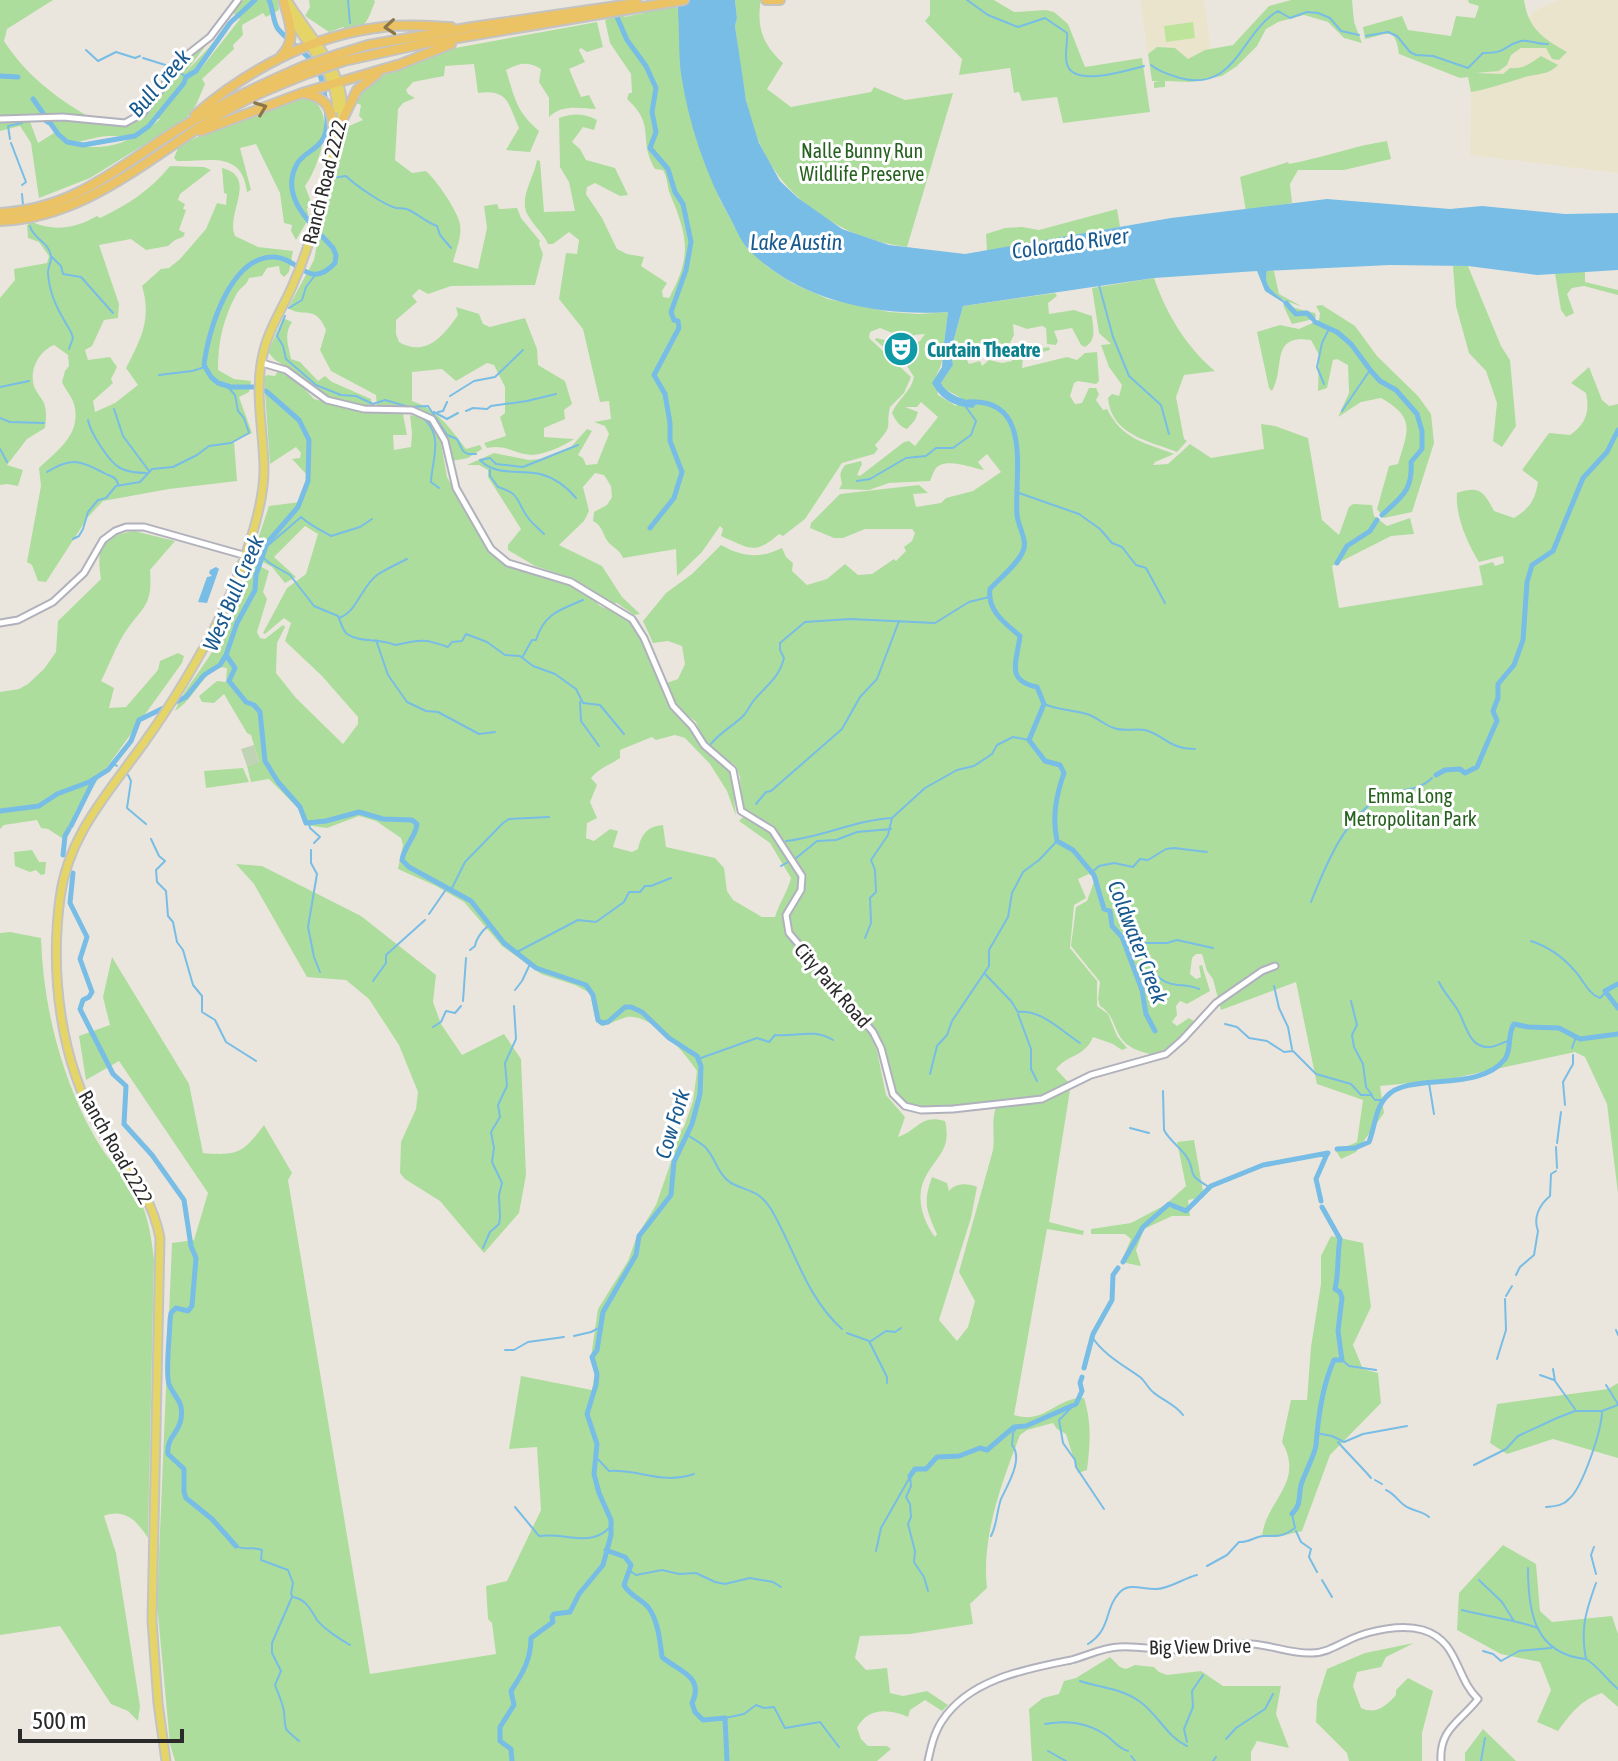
<svg xmlns="http://www.w3.org/2000/svg" width="1618" height="1761" viewBox="0 0 1618 1761" font-family="'Asap Condensed',sans-serif">
	<style>
		.education { fill: #ebe4cd }
		.green { fill: #addd9d }
		.cemetery { fill: #c1d3b5 }
		.pitch { fill: #bde49a }
		.water { fill: #78bde5 }
		.lines { fill: none; stroke-linecap: round; stroke-linejoin: round }
		.stream { stroke: #78bde5; stroke-width: 2 }
		.river { stroke: #78bde5; stroke-width: 5 }
		.tertiary-casing { stroke: #b0b1bc; stroke-width: 9 }
		.primary-casing { stroke: #c3c3c3; stroke-width: 11 }
		.trunk-casing { stroke: #c3c3c3; stroke-width: 12 }
		.tertiary { stroke: #fff; stroke-width: 5 }
		.primary { stroke: #e5d567; stroke-width: 7 }
		.trunk { stroke: #ebc264; stroke-width: 8 }
		.trunk-bridge-casing { stroke: #c3c3c3; stroke-width: 12; stroke-linecap: butt }
		.trunk-bridge { stroke: #ebc264; stroke-width: 8 }
		.oneway { stroke: #8a7647 }
		.labels { text-anchor: middle; dominant-baseline: central; stroke-width: 6; stroke-linejoin: round; paint-order: stroke }
		.park-label { font-size: 20px; fill: #26611f; stroke: #fff }
		.street-label { font-size: 20px; fill: #2a2a2a; stroke: #fff }
		.culture-label { font-size: 20px; font-weight: bold; fill: #0d838f; stroke: #fff; text-anchor: start }
		.water-label { font-size: 22px; font-style: italic; fill: #185a90; stroke: #fff }
	</style>
	<rect width="100%" height="100%" fill="#ebe6dd"/>
	<!-- education -->
	<path class="education" d="M1140 0H1204L1211 49 1188 59 1148 54Z
		M1559 0H1618V173L1470 155 1471 92 1534 11Z"/>
	<!-- green -->
	<path class="green" d="M0 0H53L7 29 4 41C26 75 56 98 91 118L68 115 0 117Z
		M243 0H278L279 10 266 17 263 13 242 25 243 35 233 45 234 49 202 79 205 84 196 105 186 119 90 178 39 198 31 143 20 126 0 131V120L29 119 38 143 54 133C87 159 131 146 160 119L153 118C134 145 125 133 99 137 87 139 79 144 66 141L48 119 128 126 145 114 193 53 213 36 185 73 214 42 223 28 215 44 197 66 199 71 240 19 232 12Z
		M309 0H374L375 2C367 20 368 28 347 30L343 27 329 32 305 16 310 7Z
		M735 0H761C756 27 763 45 783 63L767 89 791 107 871 92 874 87 905 100 953 93 907 247C871 242 840 230 811 208 748 160 745 98 735 26L737 18Z
		M930 0H994L1014 12 1046 10 1054 12 1068 24 1085 67 1142 58 1150 112 1063 123 1057 97 1022 101 1019 92 1014 93 1010 68 959 75 962 59 925 21 930 15Z
		M1291 0H1352L1354 22 1362 43 1344 38 1328 22 1304 15 1278 22 1266 29 1257 46 1237 66 1222 76 1191 82 1165 81V87L1154 88V82L1159 81H1152L1148 54 1157 47 1175 48 1188 59 1205 50 1233 45 1269 6Z
		M1468 0H1524C1528 29 1544 39 1567 52L1559 60 1552 59 1546 48H1521L1511 55 1507 65 1499 71 1476 73 1503 74 1510 68C1523 69 1530 64 1541 56L1558 65C1548 76 1536 73 1522 78 1505 83 1489 89 1471 92L1468 77 1460 78 1399 54C1395 25 1388 34 1365 39L1363 27 1402 16 1408 30 1451 36 1456 16 1475 18 1479 6 1469 3Z
		M677 6 720 200 746 247 769 268 792 283 828 299 889 312 919 314 948 312 944 343H936C945 356 943 362 937 374 934 380 937 388 938 395L956 406 961 398 945 389 941 383 953 365 951 350 963 306 1055 293 1057 296 1048 303 1049 314 1074 310 1092 316C1093 328 1097 340 1085 347L1081 345 1072 328 1054 331 1058 341 1056 345 1047 344 1046 328 1042 326 1027 329 1013 324 1014 335 1010 343 997 347 992 353 981 346 967 360 969 364 980 361 982 366 989 360 1002 363 1012 361 1010 353 1049 347 1050 350 1023 357 1022 368 1067 357 1077 360 1085 353 1097 352 1099 381 1096 384 1078 381 1074 383 1070 396 1075 404 1082 403 1089 388H1096L1099 394 1096 400 1103 410 1107 409C1123 440 1144 442 1174 454L1155 462 1153 465 1168 464 1190 444 1211 458 1264 449 1261 424 1275 426 1308 438 1322 520 1339 535 1349 507 1353 504 1372 505 1374 516 1387 526 1410 518 1414 534 1391 536 1332 566 1339 608 1483 585 1479 566 1493 562 1495 566 1504 563 1503 556 1479 562C1467 543 1455 515 1457 493 1480 485 1484 492 1494 511L1514 518C1530 508 1535 500 1538 482L1522 470 1549 433 1570 435C1586 424 1590 412 1586 393L1571 383 1589 367 1602 400 1609 406 1618 404V1193L1607 1104 1585 1057 1575 1052 1450 1079 1380 1086 1384 1113 1356 1152 1341 1159 1336 1151 1357 1142 1363 1100 1317 1084 1296 982 1221 1010 1213 979 1207 971 1202 954H1196L1192 958 1190 974 1196 979 1201 977 1199 966 1202 965 1210 991 1187 1004 1180 1001 1176 1006 1177 1015 1172 1022 1177 1026 1189 1018 1195 1022 1184 1036 1157 1056C1149 1053 1138 1052 1131 1047 1113 1037 1117 1016 1100 1006L1098 999 1100 982 1071 946 1076 907 1087 901 1095 879 1089 874 1078 879 1086 898 1074 905 1070 948 1097 981V1006L1108 1014 1117 1036 1127 1048 1122 1050 1113 1044 1093 1037C1085 1057 1068 1054 1056 1069L1069 1083 1044 1097 962 1107H910L897 1097 884 1049 872 1025 793 937C779 907 809 901 805 875 798 865 778 829 771 825 761 819 751 818 742 809L740 777 736 766 705 744 696 722 673 704 669 696 671 694 664 684 678 679 685 664 682 646 668 641 653 643 643 621 666 593 692 574 721 545C743 557 759 559 782 548L786 557 793 563 792 571 807 585 827 579 845 564 858 575 872 574 894 559 896 561 906 551 904 547 912 541 915 533 912 529H865L843 538H834L810 528 811 523 840 494 919 485 928 493 913 494 916 507 941 503 946 498 973 491 1001 472 987 454 978 462 984 470C972 468 947 457 936 468 933 472 932 477 930 481L889 483 869 490 839 489 842 484C840 475 839 473 845 465L861 461 862 464 857 475 860 476 904 442 909 441 915 446 938 417 921 402 917 407H905L918 412 915 420 907 429C900 427 895 420 892 413 897 400 911 392 914 377L907 366 875 340 876 338 897 343 895 353 903 356 907 347 920 341 925 334 914 335 912 341 880 328 870 332 869 338 911 377 904 393 890 407C885 430 895 423 875 445L878 449 874 454 842 463 805 519 783 536 779 534C754 556 749 548 721 536L723 529 720 526 702 552 677 576 676 549 623 558C619 549 615 549 609 543 602 535 604 527 593 521L594 512 607 505 612 497 611 486 604 475 595 473 583 487 589 511 584 521 559 545 602 566 622 597 640 614 634 615 617 603 612 604 565 576 535 566 508 550V545L521 529 488 477V470L479 465H467L494 453 529 460 540 459 571 447 587 429 592 431 578 455 583 458 586 465 597 464 609 434 605 426 594 422 611 419 609 401 600 402 583 329 559 299 566 253 577 254 579 240 569 232 553 244H548C543 233 535 227 529 217 517 199 534 179 537 160L540 161 544 212 575 211 569 182 560 167 559 118C572 113 584 113 597 120L594 130 583 127 572 142 580 149 586 160 615 168 628 195 620 196 595 183 587 187 586 194 602 218 617 249 627 254 644 257 641 266 667 283 662 291 663 297 669 298C692 256 688 237 670 194 667 186 668 179 663 170L655 169C637 139 657 126 627 99L629 93H632L631 74 610 43 605 20 623 14 624 17 644 13V10Z
		M597 22 603 47 587 52 581 48 579 50 585 62 569 69 581 97 589 95 596 109C579 108 562 104 549 117V98L539 82 541 69C527 61 520 63 506 70 515 99 516 111 539 131L530 152 506 150 519 128C508 104 509 89 478 93L474 64 445 66 444 76 413 82 406 90 408 94 415 98 403 103 398 109 395 160 412 173 426 171C437 181 457 210 460 224 462 237 456 250 453 262L478 269 487 228 484 206 497 204 499 209 517 208 521 218 540 241 539 244 543 254 535 285 451 286 428 294 419 289 412 296 417 302 396 320V334L399 342C426 358 444 335 458 315L456 307 479 314 483 324 490 327 525 318 537 349 538 365 565 381 572 404 564 410 565 419 544 428V437L574 439C563 446 544 455 531 455 514 454 506 444 487 448L484 443 506 436 500 417 505 413V387L494 365 487 363 456 381 442 369 412 372V401C437 409 450 428 466 449L480 445 482 449 468 458 452 461 449 445 434 418 409 408 377 407 376 395 331 371 320 350 326 330C315 303 304 319 288 308L314 260 329 182 344 128 363 120 359 116 361 105 354 102 362 88 376 78 455 48Z
		M304 98C341 103 319 168 305 186L311 202 307 209 309 218 296 240 291 231 292 225 284 223 280 193 256 144 240 148 251 190 247 192C242 149 208 162 177 161L174 158 179 146 209 131Z
		M1387 141 1391 159 1344 170H1298L1290 184 1292 203 1246 211 1240 177 1288 162 1289 164C1322 158 1353 146 1387 141Z
		M170 166 204 167 211 170 180 194 178 200 185 204 183 209 186 210 179 230 185 233 183 237 175 240 168 246 146 250 131 239 99 245 119 304 118 318 104 320 92 346 85 350 88 360 110 357 117 367 111 379 113 383 93 401 95 412 115 403 138 385 126 368C141 339 152 319 142 286L161 269 169 268 180 259 206 229 217 203 226 205 227 194 224 193 222 168C259 177 225 214 235 236L258 247 293 251 289 272 284 277 280 273 279 266 267 268 262 276 249 278C246 286 241 287 237 293 223 319 218 341 218 370L234 379 251 381 249 392 239 397 252 433 234 441 237 481 169 489 103 501 88 517 46 582 38 581 32 565 27 562 41 486 39 468C58 450 82 434 74 404 72 397 65 389 62 382L65 371 69 366 68 355 54 345C39 351 29 370 34 386 36 392 41 397 44 403 47 412 46 419 45 428L27 439 7 465 23 470 18 486 7 484 0 485V298L15 280 14 269 47 263 49 256 39 242 28 238 27 225 32 222C55 232 76 228 97 216L100 218C127 205 151 190 170 166Z
		M1117 209 1120 227 987 251 986 234 1005 228 1022 227 1039 230Z
		M1453 266H1468L1501 346 1510 360 1516 426 1502 447 1493 441 1497 403 1486 371 1469 353 1456 306Z
		M1267 271H1274L1279 294 1301 306C1284 301 1261 292 1267 271Z
		M1585 271V282L1618 290V295L1584 286 1572 288 1567 294 1574 313 1566 317 1561 310 1555 273Z
		M1154 278C1166 313 1186 347 1215 371L1184 375 1176 397 1184 439 1187 441 1177 452C1149 441 1111 435 1108 398L1112 394 1119 396 1122 385 1109 367 1101 345 1111 344 1099 333 1092 288Z
		M1283 305 1315 313 1316 316 1314 319 1292 324Z
		M1322 305 1355 326 1377 356 1418 396 1431 414 1434 443 1412 512 1384 518 1377 509 1389 466 1398 464C1408 430 1416 418 1381 398L1361 402 1338 417 1349 393 1348 365 1337 359 1333 360 1327 388 1318 391 1319 355 1311 340C1269 334 1286 368 1272 391L1269 388 1257 332 1280 325 1299 329 1319 320 1320 313 1316 306Z
		M283 318 292 322C283 335 289 347 291 359L300 362 318 381 325 376 332 382 371 399 372 407 328 398 295 372 275 360 268 352Z
		M278 371 299 383 314 399 358 411 403 414 407 435H393L394 450 411 447 412 433 410 415 428 419 440 437 447 477 486 549 504 564 570 583 588 594 600 606 625 616 645 645 669 706 687 724 701 746 731 770 736 816 727 791 710 764 685 738 675 735 656 740 652 737 620 750V758C610 765 599 768 591 778L597 785 590 802 597 818 587 823 586 838 594 841 610 829 618 831 613 847 632 852 638 849C641 834 648 826 663 825L666 847 715 858 724 868 727 891 733 900 762 917H775C779 903 787 893 791 878L770 843 739 821 743 817 771 832 800 878 797 892 782 918 789 937 869 1032 877 1051 886 1095 905 1117 898 1137C919 1130 920 1114 945 1121 952 1150 936 1156 925 1178 915 1197 923 1221 935 1237L937 1234C926 1210 923 1203 932 1177L947 1183 949 1191C956 1183 967 1183 977 1187L971 1218 939 1320 957 1341 968 1327 975 1301 959 1272 993 1150C995 1135 991 1121 996 1107L1037 1103 1070 1090 1049 1222 1084 1231 1083 1235 1047 1229 1014 1415C1045 1425 1056 1397 1084 1398 1092 1423 1090 1445 1087 1470L1078 1473 1066 1434 1057 1429 1053 1423 1027 1430 1020 1435C1002 1482 981 1537 987 1588L970 1604 973 1624 910 1634 860 1636 855 1658 866 1670 887 1668 890 1693 903 1696 927 1691 948 1705 942 1711 925 1700 910 1710 908 1717C889 1709 868 1707 857 1728L861 1739 868 1746H887L891 1749 877 1761H175L170 1744 157 1604 172 1243 194 1240 208 1193 119 1061 86 1080 79 1036 110 1025 103 997 112 957 189 1084 203 1153C238 1156 243 1153 264 1125L292 1173 288 1180 370 1674 496 1654 492 1623 488 1619 486 1586 507 1581 541 1510 537 1447 509 1449 521 1376 592 1390 595 1373 591 1357 598 1309 628 1261 637 1236 656 1205 672 1159 677 1135 684 1127 693 1101 697 1071C684 1052 653 1014 627 1017 619 1019 610 1024 603 1026L596 1022 590 993 575 985 541 974 502 946 464 902 436 886 398 869 403 845 401 838 376 821 359 816 327 828 305 825 298 808 269 779 251 782 247 766 259 762 251 735 247 733 224 694 214 703 202 702 199 696 217 681 226 682 227 668 219 667C198 679 195 698 175 711 185 687 202 670 215 647 231 619 237 590 248 560L269 571 263 592 267 599 257 632 260 638 265 639 283 625 285 627 277 643 276 673 296 698 343 744 358 724V717L322 676 285 641 291 623 284 618 265 634 263 633 287 588 306 574 318 534 305 526 274 557 296 577 285 583 272 567 250 555 258 539 269 506 300 502 309 477 292 459 300 458 301 453 296 447 270 464 264 378 267 375 275 376Z
		M134 531 175 541 150 570C153 608 142 606 124 634 115 648 109 666 101 681L114 688 109 708 126 707 158 670 160 661 178 653 184 656 182 663 76 810 65 840 48 829 41 828 37 820 4 825 0 829V692L19 689 28 684 44 669 56 652 58 621 101 579C96 548 101 536 134 531Z
		M243 768 249 782 206 788 204 771Z
		M32 850 39 862H46L45 874 41 875 36 870 30 872 15 866 14 852Z
		M236 864 262 866 361 916 436 975 433 1002 441 1024 462 1055 504 1034 521 1059 526 1175 519 1213 484 1253 440 1201 405 1179 400 1173 401 1142 416 1109 418 1092 399 1045 369 999 346 980 307 977 254 884Z
		M10 932 41 938C43 1001 58 1064 86 1121 93 1134 102 1151 112 1162 118 1170 126 1176 132 1185 147 1208 151 1233 154 1260L148 1538C137 1521 125 1508 104 1516L116 1553 140 1706 138 1721 128 1711 111 1704 60 1626 0 1635V933Z
		M1194 1140 1204 1197 1188 1200 1190 1216H1172L1144 1229 1136 1250 1141 1266 1121 1262 1131 1239 1125 1234H1091V1229L1131 1223 1165 1205 1186 1186 1177 1142Z
		M1331 1236 1363 1243 1371 1307 1353 1345 1363 1369 1378 1373 1381 1403 1330 1455 1302 1531 1277 1537 1262 1536C1267 1498 1305 1483 1282 1442L1291 1400H1307L1311 1347 1321 1284V1256Z
		M1618 1383V1458L1553 1439 1507 1454 1490 1443 1497 1404 1608 1389Z
		M1503 1545 1536 1564 1540 1611 1552 1622 1612 1616 1618 1634V1707L1602 1693C1581 1700 1571 1713 1558 1731L1537 1722 1551 1690 1540 1662 1501 1654 1457 1630 1459 1593Z
		M1414 1643 1386 1657 1381 1667 1357 1672 1353 1686 1361 1708C1376 1715 1386 1706 1396 1695V1690L1408 1678 1433 1691 1422 1733V1761H1349L1347 1753 1316 1722 1317 1701 1327 1669 1365 1653Z
		M1110 1657 1120 1667 1126 1669 1135 1665 1154 1667 1159 1672 1167 1675 1201 1671 1223 1686H1281L1276 1714 1289 1748 1257 1741 1251 1752V1761H1032L1029 1709 1043 1698 1059 1694 1064 1681 1076 1678Z
		M1483 1729 1516 1761H1465V1753Z"/>
	<!-- cemetery -->
	<path class="cemetery" d="M254 745 259 763 247 766 241 749Z"/>
	<!-- pitch -->
	<path class="pitch" d="M1193 22 1195 38 1166 42 1164 26Z"/>
	<!-- water -->
	<path class="water" d="M677 0H735L737 18 735 26 746 100 753 124 759 143 780 181 798 198 842 229 889 245 965 254 1171 218 1327 199 1450 209 1482 206 1565 214 1618 213V270L1537 275 1468 266 1390 265 1267 271C1262 291 1281 295 1292 308L1265 291 1257 271 1154 278 963 306 951 350 953 365 941 383C948 396 964 399 977 403L973 408C954 406 941 400 932 383L942 367 943 353 935 352V344L944 343 948 312C879 317 798 301 749 250 740 241 736 228 730 218 705 173 689 125 681 74 678 49 680 24 677 0Z
		M216 567 219 569 207 603 198 602 207 577 212 576 209 573 210 570Z"/>
	<g class="lines">
		<!-- stream -->
		<path class="stream" d="M348 0 350 23
			M967 0 988 15 1018 27 1045 18 1067 33C1068 43 1064 55 1067 64 1073 88 1128 70 1144 66
			M1366 36 1388 32 1397 36 1410 52 1416 55 1433 56 1468 68 1483 53C1509 53 1502 46 1521 41 1529 39 1538 45 1548 44
			M86 50 98 61 116 52 135 58 140 56
			M143 58 175 68
			M1151 65C1159 72 1170 75 1180 78 1236 93 1241 32 1278 11L1290 18 1307 12 1318 13 1330 18 1341 31 1359 35
			M178 71 186 77
			M42 120 48 124
			M344 131 346 132 332 178 346 176C355 185 384 205 396 208 401 208 405 208 409 210 419 215 426 222 437 226L440 235 451 248
			M10 139 8 126 22 123 23 120
			M11 143 26 182 22 185
			M22 194 23 205
			M30 226C33 239 49 242 51 256 52 262 47 268 48 274 50 297 59 312 71 332L73 338 69 349
			M52 257 61 266 63 274 81 277 113 313
			M1099 285 1113 337 1129 376 1161 405 1169 434
			M289 308 302 300 306 287 316 274
			M285 316 277 336 283 346 286 359 316 385 341 395 356 396 373 404 385 400 409 407 428 406 447 435 457 439 463 451 468 454H476
			M159 375 192 371 205 367
			M1324 384 1317 367 1322 343 1329 329
			M0 387 29 381
			M450 396 474 381 495 377 523 350
			M114 409 123 436 149 471
			M466 411 473 408 487 409 491 406 527 401 556 394
			M1342 411 1370 370
			M434 412 447 419 458 413
			M438 412 443 411 447 402
			M0 418 10 422 44 423
			M423 418C444 435 432 460 431 482L439 488
			M88 420C90 432 109 462 120 468 128 472 137 473 146 473
			M0 449 7 462
			M480 460C496 477 520 469 540 474 555 478 567 487 576 498
			M480 460 490 458 496 464 523 467 578 445
			M490 470V476L498 487C522 494 515 501 529 519 533 524 539 529 544 534
			M47 472C71 457 80 460 104 473 111 477 115 475 118 484
			M857 481 870 479 906 458 926 456 936 448H953L971 435 976 421 966 407
			M1019 493 1079 514 1100 529 1112 543 1122 547 1136 565 1146 568 1165 603
			M73 539 79 536 83 529 88 512 98 500 106 498 116 486 140 482 152 469 173 467 197 455 209 446 231 443 249 433 244 418 238 411 235 395 226 385
			M265 548 301 517C310 525 320 530 331 536L360 527 372 519
			M261 556 271 564 290 575 314 606 338 616C341 622 342 630 347 634 360 643 381 638 395 645 422 640 421 638 448 647L452 642 462 641 466 634 487 642 505 655 520 656 533 666 555 674 576 689 583 703 600 705 624 734
			M339 618C357 612 361 587 377 575 386 569 397 564 407 559
			M376 640 388 675 407 702 426 711 438 712 479 734 495 732
			M523 656 532 640H536C544 614 559 610 583 600
			M580 702 581 721 599 746
			M1044 704C1058 710 1072 710 1087 714 1097 717 1104 725 1114 728 1123 732 1135 728 1145 730 1166 736 1169 749 1195 749
			M711 744C720 732 735 725 744 715 748 710 751 703 755 699 767 685 779 678 784 658L780 650V643L805 622 850 619 935 623 969 602 989 597
			M114 764 117 766
			M128 775 131 781 127 808 146 824
			M756 804 766 792 771 791 842 729 860 697 877 679 899 621
			M309 823 310 828 320 837 314 843
			M151 839 159 856 165 861 156 870 157 882 166 891 168 916 173 922 177 942 183 950 193 985 202 996V1012L215 1020 226 1042 256 1061
			M786 841C823 837 855 820 892 818
			M311 850V863L317 874 308 927 314 957 320 972
			M795 859 817 841 836 840 857 832 891 829
			M781 866 788 862
			M1091 873 1099 866 1114 863 1133 867 1140 859 1148 860 1166 849 1174 848 1207 852
			M451 890 465 862 503 823 509 819 549 817
			M1311 902C1326 864 1346 814 1385 795 1403 787 1416 793 1432 778
			M429 914 447 888
			M1122 937 1133 943H1167L1177 940 1213 948
			M865 938 871 923 870 898 876 892 875 870 871 860 888 835 892 818 925 788 957 770 974 766 992 754 997 745 1013 737 1029 740
			M1531 941C1549 947 1562 956 1574 970 1583 979 1588 994 1600 998L1605 993
			M470 950 475 946C476 939 484 927 491 925
			M515 953 578 920 596 922 624 902 629 892H640L645 886H651L671 878
			M985 974 1011 1001 1018 1012C1043 1010 1060 1030 1080 1043
			M1136 974H1155C1171 990 1183 982 1199 989
			M373 981 386 963V955L425 920
			M1439 982C1444 993 1451 999 1457 1009 1466 1022 1468 1049 1490 1047 1496 1047 1502 1042 1509 1041
			M1274 986 1279 1008 1288 1027 1292 1049
			M515 990 522 981 530 964
			M463 1001 466 958
			M1351 1001 1357 1025 1352 1035 1354 1047 1363 1064 1366 1087 1372 1095
			M1018 1014 1031 1049V1069L1037 1081
			M1225 1024 1237 1027 1249 1038 1267 1041 1284 1052 1293 1051 1316 1074 1351 1084 1361 1095H1371L1375 1100H1384
			M433 1027 441 1022 446 1011 455 1013 461 1006
			M1572 1048 1576 1037
			M698 1059 757 1038 769 1042 775 1035C797 1037 813 1028 833 1040
			M930 1074 937 1046 947 1035 952 1021 989 966V950L1008 917 1012 893 1023 872 1039 860 1057 841
			M1429 1083 1434 1114
			M1163 1091 1164 1130C1169 1140 1179 1146 1186 1156 1198 1173 1183 1172 1209 1187
			M1565 1105 1563 1082 1573 1064V1055
			M1130 1128 1149 1133
			M686 1134C693 1139 702 1143 706 1148 716 1159 718 1175 731 1183 748 1192 758 1189 771 1209 795 1250 806 1297 842 1329
			M1557 1143 1561 1112
			M1556 1147 1557 1168
			M483 1248 490 1232 499 1224 500 1217 499 1195 502 1183 492 1162 494 1148 491 1132 500 1117 498 1105 507 1086 505 1063 516 1039 514 1006
			M1516 1275 1520 1267 1534 1255 1538 1231C1533 1218 1539 1205 1550 1196L1551 1174 1556 1171
			M1506 1296 1512 1286
			M1616 1330 1618 1335
			M847 1333 869 1341 887 1377V1383
			M574 1336 591 1332 601 1327
			M1092 1337C1104 1355 1123 1365 1140 1377 1145 1381 1148 1388 1153 1392 1163 1401 1174 1403 1183 1415
			M871 1341 886 1331 895 1332 901 1328
			M505 1350H514L528 1342 564 1337
			M1497 1359 1506 1330 1505 1299
			M1342 1360 1349 1366 1376 1370
			M1553 1369 1555 1381 1575 1409
			M1540 1375 1554 1380
			M1606 1385 1618 1404
			M1075 1404 1059 1420 1063 1443 1075 1460 1076 1467 1104 1509
			M1316 1433 1332 1436 1344 1442 1363 1434 1407 1426
			M1338 1442C1349 1455 1360 1465 1371 1478
			M595 1456 609 1471C641 1469 660 1485 694 1474
			M1474 1465 1506 1449 1518 1436 1557 1418 1575 1411H1602L1618 1405
			M910 1476 911 1486 906 1497 910 1504 911 1517 908 1524 915 1551 914 1562 924 1577 928 1591
			M1375 1480 1382 1484
			M1386 1490C1396 1494 1400 1505 1409 1508 1417 1512 1422 1511 1429 1517
			M515 1507 539 1536C567 1532 591 1549 611 1526
			M1546 1507C1555 1506 1563 1506 1569 1499 1583 1487 1602 1429 1602 1411
			M1296 1531 1301 1542 1311 1549 1309 1557 1317 1572
			M991 1536C997 1525 997 1510 1001 1499 1007 1486 1024 1459 1012 1445L1013 1433 1017 1427
			M236 1546C245 1551 253 1546 262 1550L261 1560 288 1570 293 1583 291 1594 293 1597C307 1600 310 1609 317 1620 323 1628 341 1640 350 1645
			M1594 1547 1591 1555 1596 1574
			M876 1551 881 1528 910 1477
			M1207 1566 1227 1555 1239 1542C1249 1543 1255 1536 1264 1536 1278 1536 1283 1537 1295 1528L1292 1514
			M1528 1568C1528 1611 1534 1654 1586 1659
			M630 1571 636 1575 662 1570 679 1574 696 1573 715 1582 725 1584 750 1578 773 1582 781 1587
			M1322 1580 1332 1597
			M1479 1580 1502 1602 1514 1621
			M1596 1583C1586 1611 1580 1629 1586 1659 1599 1667 1606 1679 1618 1689
			M292 1597 272 1643V1653L281 1671 275 1685C278 1693 283 1704 284 1712 286 1733 283 1727 299 1741
			M1462 1610C1489 1617 1513 1619 1538 1628
			M1088 1644C1112 1629 1104 1608 1120 1592 1130 1582 1144 1590 1156 1589 1169 1589 1184 1578 1197 1575
			M1483 1651 1493 1654 1501 1661 1519 1651 1551 1648
			M1080 1681C1100 1688 1121 1688 1139 1701 1157 1713 1167 1737 1187 1746
			M725 1718 744 1714 756 1705 764 1708 774 1707 785 1728 820 1722 839 1747
			M1045 1724C1067 1720 1089 1723 1107 1736 1115 1742 1119 1749 1128 1751
			M1226 1739 1236 1728 1265 1709 1273 1694
			M1187 1742 1184 1729 1193 1707 1192 1691 1203 1675
			M1048 1751 1066 1761
			M1131 1756 1135 1761
			M1213 1761 1216 1757
			M1481 1761 1485 1738"/>
		<!-- river -->
		<path class="river" d="M617 17 627 40 646 66 656 88 652 112 656 132 650 148 668 169 675 192 683 204 691 242 686 270 671 312 674 320 678 321 679 328 654 375 665 394 670 423V441L682 472 674 498 650 528
			M0 76 18 77
			M33 99 58 134 67 142 83 145 135 136 149 126 184 83 186 77 196 71 230 23 255 0
			M1286 303 1296 314 1307 313 1313 319
			M1315 322 1337 332 1351 344 1371 371 1380 381 1396 390 1417 414 1422 431V449L1411 462C1413 491 1401 497 1382 515
			M968 402C1034 398 1014 474 1017 515 1018 526 1028 541 1023 551 1018 564 1000 578 990 589 987 611 1005 623 1020 636 1017 661 1005 681 1037 687L1044 704 1029 740 1045 761 1060 765 1064 773C1056 796 1052 817 1057 841L1073 850 1094 875 1104 909 1110 911 1112 926 1122 937 1142 990 1146 1014 1155 1031
			M1337 563 1347 546 1370 531 1377 520
			M226 655 235 668 229 681 246 702 254 705 260 712 265 761 278 782 300 807 306 823 326 821 359 812 383 819 412 820 417 824C416 837 404 846 402 860L409 867 471 901 504 943 536 968 586 985 593 995 598 1020 602 1023 608 1022 625 1007H631L642 1012 669 1038 697 1056 701 1066 700 1094 692 1124 674 1162 671 1195 639 1236 636 1255 603 1312 597 1350 592 1357 597 1374 596 1385 587 1414 597 1444 594 1474 599 1493 611 1520V1535L603 1565 579 1594 570 1612 554 1614 552 1617 553 1622 531 1638C531 1659 523 1673 511 1691L514 1705 500 1727V1741L511 1749 512 1761
			M1436 775 1445 770 1460 769 1465 773 1477 767C1484 751 1490 736 1497 721L1493 711 1498 698V684L1514 665 1523 640 1527 582 1532 565 1553 551 1583 478 1607 452 1618 430
			M0 811 39 806 57 794 89 782 108 770 131 741 139 720 186 697 204 675 220 665 226 655 237 623 255 590 256 575 267 543 298 507 308 481 309 440 299 420 266 391 254 387H231L218 383 211 377 204 365C208 331 230 256 274 257 299 258 309 291 335 263L336 255 333 248C314 226 278 198 297 164 303 153 317 150 323 139 330 126 326 105 324 91 320 57 298 52 278 29 273 23 273 8 269 0
			M71 826 94 780
			M63 855 65 836 69 829
			M73 873 70 903 87 937 80 959 92 992 89 997 83 1000 80 1009 113 1074 126 1086 124 1124 152 1155 184 1200 191 1246 196 1258 192 1306 188 1311 176 1308 171 1313 170 1320C170 1334 165 1373 169 1384 174 1398 184 1400 181 1419 179 1433 166 1438 168 1454L184 1469V1492L186 1498 212 1519 236 1546
			M1618 984 1605 991 1618 1008
			M1337 1149 1355 1148 1369 1142C1375 1127 1375 1108 1387 1096 1409 1072 1479 1093 1505 1059 1512 1049 1507 1034 1514 1024L1528 1027 1559 1028 1580 1039 1618 1034
			M1321 1201 1316 1179 1327 1154
			M1123 1262 1143 1227 1169 1204 1186 1211 1211 1186 1263 1165 1328 1153
			M1084 1368 1093 1334 1112 1300 1113 1275 1118 1268
			M910 1476 915 1469H926L937 1457 959 1456 980 1448 987 1450 1014 1427 1026 1426 1076 1404 1082 1391 1080 1383 1082 1377
			M1292 1514C1302 1503 1298 1498 1301 1485 1304 1474 1315 1455 1316 1445 1318 1418 1322 1386 1334 1360H1342L1338 1331 1342 1298 1340 1292 1335 1289C1339 1272 1337 1256 1340 1239L1322 1207
			M606 1550 625 1557 631 1565 624 1585C630 1596 640 1598 648 1607 658 1620 660 1641 662 1657 678 1671 705 1676 692 1703L695 1712 703 1720 725 1718 727 1761"/>
		<defs>
			<path id="tertiary" d="M187 55 210 37 238 0
				M0 119 63 117 125 123 143 113 185 57
				M262 363 286 370 327 400 364 409 412 410 432 419 445 441 456 488 491 549 508 563 571 582 632 619 644 638 673 706 692 726 704 745 733 770 741 811 772 830 802 876 801 890 786 915 789 933 873 1032 881 1048 893 1094 905 1106 921 1110 953 1109 1042 1099 1091 1075 1166 1054 1183 1039 1216 1003 1262 971 1275 966
				M0 623 18 620 53 602 84 573 103 540 115 531 126 527H144L243 555
				M928 1761C931 1747 934 1733 942 1721 969 1679 1026 1669 1071 1660 1087 1656 1101 1648 1118 1647 1138 1645 1158 1651 1178 1650 1203 1649 1227 1643 1251 1644 1272 1645 1291 1654 1312 1653 1326 1653 1338 1645 1351 1639 1371 1630 1402 1624 1423 1630 1459 1641 1455 1677 1478 1699 1460 1722 1439 1729 1441 1761"/>
			<path id="primary" d="M290 14C307 49 335 67 337 109
				M166 1761 158 1703 152 1620 160 1238C151 1190 123 1167 99 1127 60 1061 50 973 60 898 68 834 111 790 146 740 171 705 193 668 213 631 234 591 264 515 264 470 264 430 253 390 264 350 270 325 285 305 294 282 309 249 317 215 326 179 332 154 343 125 342 100 340 66 304 29 287 0"/>
			<path id="trunk" d="M766 0H780
				M339 54 368 45 472 27 637 3
				M281 56C298 39 289 22 284 2
				M344 61 422 44 684 0
				M393 67 451 44
				M303 93C327 97 333 109 333 132
				M195 115C248 69 313 35 383 27 406 24 428 26 451 27
				M201 131 302 93 397 65
				M337 131 357 90 377 74
				M0 213C74 209 117 168 177 130 218 105 260 85 304 66
				M0 221C86 218 149 157 219 115 248 97 279 85 309 73"/>
		</defs>
		<!-- tertiary casing -->
		<use href="#tertiary" class="tertiary-casing"/>
		<!-- primary casing -->
		<use href="#primary" class="primary-casing"/>
		<!-- trunk casing -->
		<use href="#trunk" class="trunk-casing"/>
		<!-- tertiary -->
		<use href="#tertiary" class="tertiary"/>
		<!-- primary -->
		<use href="#primary" class="primary"/>
		<!-- trunk -->
		<use href="#trunk" class="trunk"/>
		<defs>
			<path id="trunk-bridge" d="M304 66 339 54
				M309 73 344 61"/>
		</defs>
		<!-- trunk-bridge casing -->
		<use href="#trunk-bridge" class="trunk-bridge-casing"/>
		<!-- trunk-bridge -->
		<use href="#trunk-bridge" class="trunk-bridge"/>
	</g>
	<!-- one-way arrows -->
	<defs><path id="oneway-chevron" d="M-2-3.5L2.5 0L-2 3.5" fill="none" stroke-width="1.6" stroke-linecap="round" stroke-linejoin="round" transform="scale(2)"/></defs>
	<g class="oneway">
		<use href="#oneway-chevron" transform="translate(390 27) rotate(175)"/>
		<use href="#oneway-chevron" transform="translate(261 108) rotate(-21)"/>
	</g>
	<!-- icons -->
	<defs>
		<symbol id="theatre-disc" viewBox="-11 -11 22 22"><circle r="9.5" fill="#0f9aa8" stroke="#fff"/><path d="M-5-5.5Q0-4 5-5.5V0Q5 5 0 6Q-5 5-5 0ZM-3.3-2.5H-1v1.5H-3.3ZM1-2.5H3.3v1.5H1ZM-2.8 1Q0 5.5 2.8 1Z" fill="#fff"/></symbol>
	</defs>
	<g fill-rule="evenodd">
		<use href="#theatre-disc" x="881" y="329" width="40" height="40"/>
	</g>
	<g class="labels">
		<!-- park labels -->
		<g class="park-label">
			<text x="862" y="150">Nalle Bunny Run<tspan x="862" dy="23">Wildlife Preserve</tspan></text>
			<text x="1410" y="795">Emma Long<tspan x="1410" dy="23">Metropolitan Park</tspan></text>
		</g>
		<!-- street labels -->
		<g class="street-label">
			<text transform="translate(324 182) rotate(-76)">Ranch Road 2222</text>
			<text transform="translate(833 985) rotate(49)">City Park Road</text>
			<text transform="translate(116 1147) rotate(60)">Ranch Road 2222</text>
			<text transform="translate(1200 1646) rotate(-1)">Big View Drive</text>
		</g>
		<!-- culture labels -->
		<g class="culture-label">
			<text x="927" y="349">Curtain Theatre</text>
		</g>
		<!-- water labels -->
		<g class="water-label">
			<text transform="translate(159 83) rotate(-49)">Bull Creek</text>
			<text x="796" y="242">Lake Austin</text>
			<text transform="translate(1070 243) rotate(-8)">Colorado River</text>
			<text transform="translate(233 593) rotate(-67)">West Bull Creek</text>
			<text transform="translate(1138 942) rotate(69)">Coldwater Creek</text>
			<text transform="translate(672 1124) rotate(-73)">Cow Fork</text>
		</g>
	</g>
	<!-- scale -->
	<path d="M20 1729v12h162v-12" fill="none" stroke="#2a2a2a" stroke-width="4"/>
	<text x="32" y="1729" font-size="24" fill="#2a2a2a" stroke="#ffffff" stroke-width="6" paint-order="stroke">500 m</text>
</svg>
